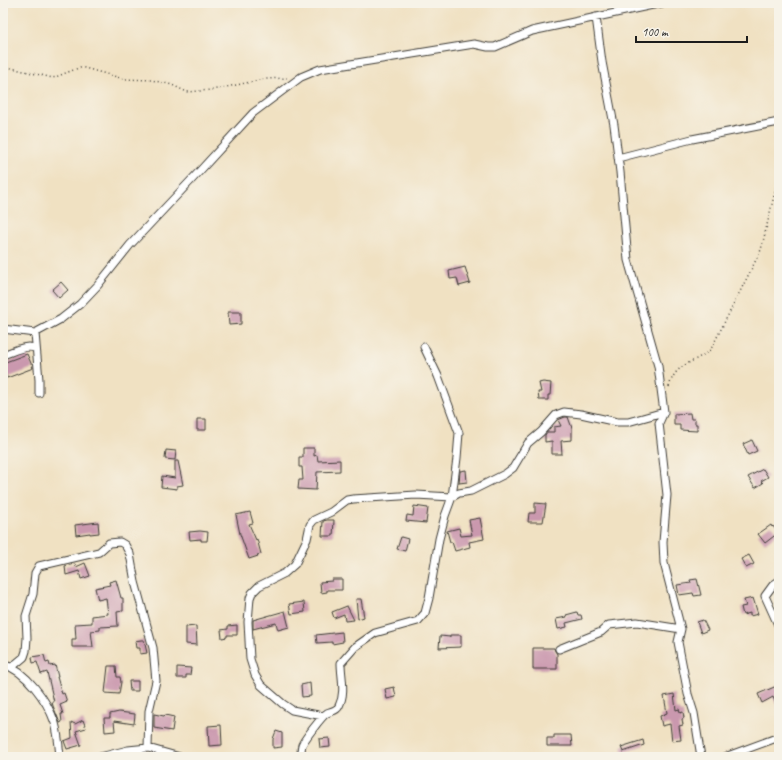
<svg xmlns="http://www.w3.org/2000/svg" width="782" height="760" viewBox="0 0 782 760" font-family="Caveat,sans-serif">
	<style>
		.building { fill: #ca98ae }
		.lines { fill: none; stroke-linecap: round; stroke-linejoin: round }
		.minor-casing { stroke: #3c3a35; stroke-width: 9 }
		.path { stroke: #3c3a35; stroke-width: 1.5; stroke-dasharray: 1 3; stroke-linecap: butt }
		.minor { stroke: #fff; stroke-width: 7 }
	</style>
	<rect width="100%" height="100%" fill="#f7f3e8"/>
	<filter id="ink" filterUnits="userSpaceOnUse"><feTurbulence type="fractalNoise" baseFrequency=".025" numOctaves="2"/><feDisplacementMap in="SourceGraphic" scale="8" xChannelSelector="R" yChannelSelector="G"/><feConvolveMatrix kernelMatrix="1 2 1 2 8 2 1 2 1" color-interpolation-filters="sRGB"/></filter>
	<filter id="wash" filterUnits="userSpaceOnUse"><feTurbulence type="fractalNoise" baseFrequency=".012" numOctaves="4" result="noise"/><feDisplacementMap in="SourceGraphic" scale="16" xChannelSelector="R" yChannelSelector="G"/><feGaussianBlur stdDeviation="0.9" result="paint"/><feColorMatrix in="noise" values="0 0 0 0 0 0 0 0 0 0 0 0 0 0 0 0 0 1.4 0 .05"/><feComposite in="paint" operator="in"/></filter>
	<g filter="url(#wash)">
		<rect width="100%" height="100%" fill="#f0e1c2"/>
		<g id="blocks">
			<!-- building -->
			<path class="building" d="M465 267 470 283 459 286 457 278 450 279 449 271Z
				M61 282 68 290 59 298 52 290Z
				M228 312H241V324L229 325Z
				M27 354 33 368 7 378 3 368V363Z
				M543 382 551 383 550 395H548V400H539L538 392H541L539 383Z
				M690 413 691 419H695V424H697V431L680 430V425H674V414Z
				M565 417H568L572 428V440L561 441 562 454H552V441L545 442V435L547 432H554V427L561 426 558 420Z
				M197 419H206V430H197Z
				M752 440 757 451 748 455 743 444Z
				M303 448H314V456L317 455 318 461 340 460V471L317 472 316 490 298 489 299 480H303L302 467H299V457H303Z
				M166 450 176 451 175 460 165 459Z
				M175 461H178L183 485 177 486V489L161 487 162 476 175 478Z
				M763 469 768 477 761 481 763 483 755 488 748 477Z
				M466 470 467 482 459 483 460 471Z
				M535 503 546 504 543 522H528L529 513H535Z
				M414 506 428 508 426 523 406 521 407 515 413 516Z
				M250 512 253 523 249 524 256 540 257 539 261 554 257 555 258 556 249 559 240 534 236 515Z
				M480 518 484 539 469 542 470 547 455 551 452 542H450L447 531 459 528 461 536 472 535 469 520Z
				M327 520H334L333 536H322L323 521Z
				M98 522 99 533 90 534V533L76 535 75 525Z
				M771 525 772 527 773 526 778 533 765 543 758 534Z
				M200 531 208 532 207 541H201V539L190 540 189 532Z
				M401 537 408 539 405 551 397 549Z
				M749 555 754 564 746 568 741 559Z
				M85 563 90 576 81 579 79 571 66 575 65 566 75 564 76 567Z
				M332 579H342V590H327V592L321 593 320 582 332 581Z
				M697 579 701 595 694 596 693 593 679 595 677 585 691 583 690 580Z
				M116 580 121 598H123V611L117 612 118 626 100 627V630L91 631 93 647H72V639H76L75 624 92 623V616L108 614 106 598 98 600 95 588 110 585 109 582Z
				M753 598 758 614 750 616V613L743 615 741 607 746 606 744 600Z
				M356 599H361L364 617 358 619Z
				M304 602 305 612 291 614 289 604Z
				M347 606 354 620 345 621 344 614 334 618 332 612Z
				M285 611 289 627 278 630 276 623 253 629V620Z
				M577 612 578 615H581L582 619 566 623 567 627 558 629 556 619 567 617 566 615Z
				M703 620 708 630 701 633 697 622Z
				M237 625V635H227V637L222 638 221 630 228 629V626Z
				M196 626 197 645 186 644V627Z
				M342 632 343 642 332 644V642L317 643 316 635Z
				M450 635H461V647L439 648 440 636 450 637Z
				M141 640H144L147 653 140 654V648H136L135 641Z
				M533 648H554L555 651 557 654V669H533Z
				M44 655 46 663 49 662 50 666 55 665 58 677H57L62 694 64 693 67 702 60 705 63 714H61L62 722 60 723 53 706 52 702H54L47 672 41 674 37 662 33 663 32 657Z
				M108 666H116L117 677H120L121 682 119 694 105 693Z
				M177 667 191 668 190 675H186V678H177Z
				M129 681H138V691H130Z
				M310 683 311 696 302 697 301 685Z
				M779 685V711L773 697 762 703 758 694Z
				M394 687 396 697 387 699 385 689Z
				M674 694 676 710 679 709 680 713 683 712 684 718 682 719 683 725 679 726 681 740 672 741 670 724 662 726 660 716 667 713 664 696Z
				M119 712 135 714 134 724 114 721 115 731 105 732 104 718H110V714Z
				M154 714 164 716 165 715 174 717 172 731 154 728Z
				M83 720 86 728 76 731 81 745 67 749 64 741 72 738 71 722 75 724Z
				M221 725 222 745 209 746 208 726Z
				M276 731 282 733V747L273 748V739Z
				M554 735H571L572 746H547V738H554Z
				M329 738 330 747 320 748 319 739Z
				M643 740 644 745 623 752 621 747Z"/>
		</g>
	</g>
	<g filter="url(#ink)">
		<use href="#blocks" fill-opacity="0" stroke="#3c3a35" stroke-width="1"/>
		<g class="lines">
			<defs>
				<path id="minor" d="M596 17 602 62 614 125 620 172 628 260 658 366 664 412 659 423 667 495 663 542 664 563 681 629 678 642 688 694 694 713 701 757
					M618 158 692 139 779 122
					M3 329 35 333 61 319 80 304 98 285 130 245 197 174 253 113 301 77 320 69 474 44 488 47H495L532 31 662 3
					M35 333 39 380V393
					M3 355C12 352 28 343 36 349
					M779 581 773 585 765 596 779 627
					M559 649 601 632 609 625 637 622 681 629
					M3 664C26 671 47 700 55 723 58 733 59 746 60 757
					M12 667 24 657 26 651 27 638 26 616 33 594 35 573 39 566 99 552 109 543 120 542 125 545 130 554 135 582 153 648 156 681 149 711 148 748
					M323 716 292 710 283 704 261 685 255 675 250 659 248 622 250 598 252 593 259 586 285 573 295 564 307 539 310 525 314 520 331 512 347 500 353 499 416 495 452 497 459 493 471 491 505 474 513 468 528 443 541 432 556 415 564 412 581 414 617 422H628L664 412
					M100 757 128 750 148 748 180 757
					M301 757C301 753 301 748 302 745 304 740 322 716 327 713 331 711 337 711 339 706 346 692 341 677 341 663L355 647 375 633 418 621 425 613 429 598 439 539 445 516 452 497 457 458 459 433 438 376 424 347
					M725 757 779 737"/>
			</defs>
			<!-- minor casing -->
			<use href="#minor" class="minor-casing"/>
			<!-- path -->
			<path class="path" d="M3 66 53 78 81 67 124 79 152 80 172 85 187 92 212 90 265 79 287 78
				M669 387C675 362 695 364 711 349L761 250 779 175"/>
			<!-- minor -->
			<use href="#minor" class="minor"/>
		</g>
	</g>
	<!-- margin -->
	<rect width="782" height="760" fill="none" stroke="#f7f3e8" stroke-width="16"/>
	<!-- scale -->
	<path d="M636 36v6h111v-6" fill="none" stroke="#1c1c1c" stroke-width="2"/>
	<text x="642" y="36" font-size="12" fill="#1c1c1c" stroke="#f7f3e8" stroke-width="3" paint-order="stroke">100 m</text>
</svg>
